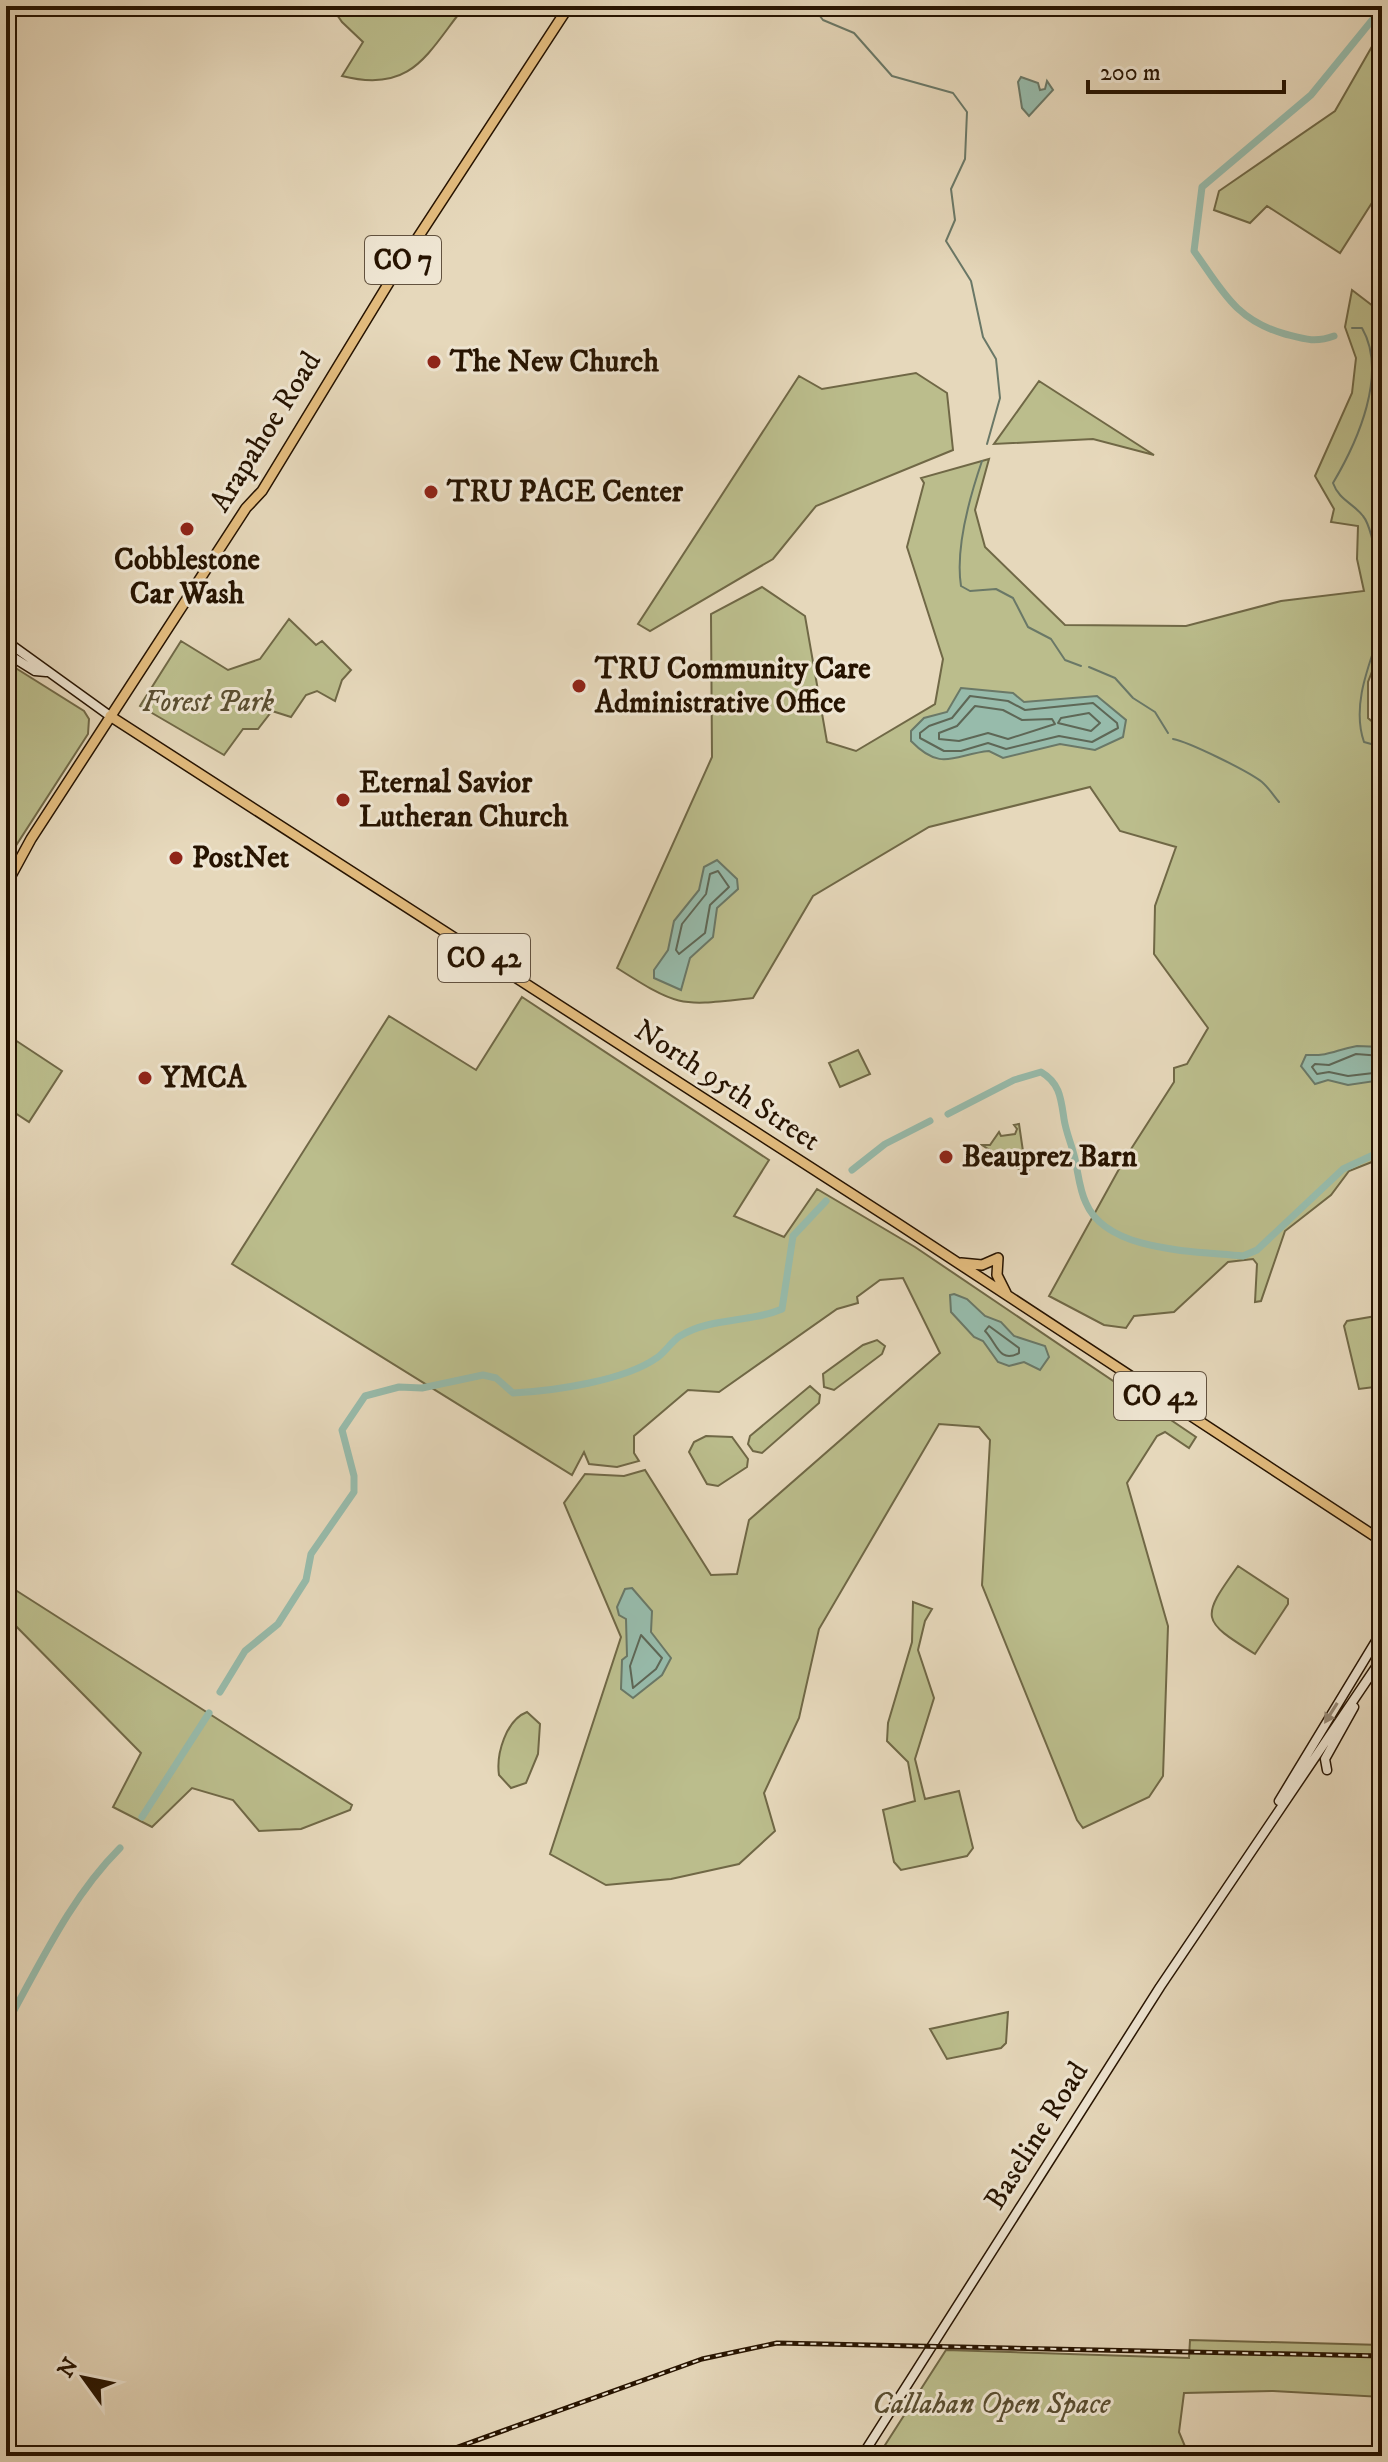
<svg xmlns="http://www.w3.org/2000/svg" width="1388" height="2462" viewBox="0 0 1388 2462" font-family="'IM FELL DW Pica',serif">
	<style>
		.green { fill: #bbbd8c; stroke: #706846; stroke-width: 2 }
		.water { fill: #97bbab; stroke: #6a7867; stroke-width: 2 }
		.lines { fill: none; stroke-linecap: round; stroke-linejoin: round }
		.shore { stroke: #5e6756; stroke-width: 2 }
		.stream { stroke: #6a7867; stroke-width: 2 }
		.canal { stroke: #97bbab; stroke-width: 7 }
		.secondary-casing { stroke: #261300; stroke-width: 11 }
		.primary-casing { stroke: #261300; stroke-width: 12 }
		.secondary { stroke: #efe6d3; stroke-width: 8 }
		.primary { stroke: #e3bc7e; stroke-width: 9 }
		.rail-casing { stroke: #261300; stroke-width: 5 }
		.rail { stroke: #efe6d3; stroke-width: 2; stroke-dasharray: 6; stroke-linecap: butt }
		.oneway { fill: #958774 }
		.poi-dot { fill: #8f2418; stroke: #efe6d3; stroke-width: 3 }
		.labels { text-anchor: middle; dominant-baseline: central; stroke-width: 6; stroke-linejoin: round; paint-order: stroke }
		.shield { fill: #efe6d3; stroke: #62523f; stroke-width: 2 }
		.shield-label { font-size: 28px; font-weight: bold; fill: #261300 }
		.poi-label { font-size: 30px; font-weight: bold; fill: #261300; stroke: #efe6d3; text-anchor: start }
		.street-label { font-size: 30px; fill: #261300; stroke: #efe6d3 }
		.park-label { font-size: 30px; font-style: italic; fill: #5a4e31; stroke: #efe6d3 }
	</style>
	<rect width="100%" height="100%" fill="#e6d8bb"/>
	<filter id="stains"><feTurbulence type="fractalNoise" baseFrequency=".0025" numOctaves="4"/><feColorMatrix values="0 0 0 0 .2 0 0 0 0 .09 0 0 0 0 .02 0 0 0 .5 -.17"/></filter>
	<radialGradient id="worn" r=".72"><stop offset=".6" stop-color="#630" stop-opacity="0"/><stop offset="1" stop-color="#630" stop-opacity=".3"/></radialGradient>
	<!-- green -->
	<path class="green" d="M331 6H465C427 53 413 94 342 76L363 42 342 22Z
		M1382 29V187L1340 253 1267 206 1250 223 1214 210 1219 191 1335 111Z
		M1352 290 1382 313V646L1368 682V718L1382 730V1158L1349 1171 1331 1195 1285 1231 1261 1301 1255 1302 1257 1264 1253 1259 1228 1262 1174 1312 1134 1316 1126 1328 1104 1325 1049 1296 1124 1160 1174 1082V1068L1187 1064 1208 1028 1154 954 1155 906 1176 847 1120 831 1090 787 929 827 813 896 753 998C679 1006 680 1008 617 968L712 757 711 614 762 587 805 616 827 742 856 751 935 704 943 659 907 547 924 483 921 478 989 459 975 510 985 547 1065 625 1186 626 1281 601 1364 591 1357 559 1358 526 1331 522 1334 509 1315 476 1352 393 1356 358 1345 327Z
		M916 373 947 393 953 450 816 506 773 559 650 631 638 624 799 376 822 389Z
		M1039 381 1154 455 1093 439 994 444Z
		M289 619 316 645 322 641 351 670 342 680 335 701 317 691 306 695 291 717 272 711 258 729H243L224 755 140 706 181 641 228 670 260 659Z
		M6 662 84 711 89 719 88 734 6 861Z
		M522 997 769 1160 734 1216 784 1237 817 1189 915 1247 1196 1437 1189 1448 1165 1432 1157 1436 1127 1483 1168 1626 1163 1776 1149 1797 1083 1828 1077 1820 982 1585 990 1440 979 1427 939 1424 819 1629 799 1718 764 1793 775 1831 739 1864 671 1879 606 1885 550 1854 621 1637 564 1503 585 1474 624 1476 645 1470 711 1575 737 1574 749 1520 940 1353 903 1278 880 1280 857 1297 858 1303 837 1309 719 1392 688 1390 634 1436V1453L639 1461 617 1467 589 1464 584 1452 572 1475 232 1264 389 1016 476 1070Z
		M6 1034 62 1071 29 1122 6 1107Z
		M858 1050 870 1074 840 1087 829 1063Z
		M1019 1124 1025 1165 1031 1167 1026 1174 982 1145H990L999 1132 1001 1136 1015 1134 1017 1129 1014 1125Z
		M1382 1315V1386L1359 1389 1344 1326 1347 1321Z
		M877 1340 885 1346 882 1354 834 1390 824 1387 823 1374 863 1345Z
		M810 1386 820 1395 819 1403 762 1453 753 1451 748 1444 750 1436Z
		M706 1436 732 1437 748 1459 747 1467 718 1486 707 1484 689 1452 694 1442Z
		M1238 1566 1288 1599V1604L1255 1654C1201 1620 1200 1619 1238 1566Z
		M6 1584 352 1805 350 1810 301 1829 259 1831 233 1800 192 1788 152 1827 113 1807 141 1753 6 1616Z
		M913 1602 932 1609 925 1621 918 1650 934 1698 915 1759 925 1799 959 1791 973 1848 967 1856 901 1870 894 1862 883 1810 915 1801 908 1762 887 1741 888 1723 912 1642Z
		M527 1712 540 1724 538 1754 526 1783 511 1788 499 1775C496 1754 506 1720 527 1712Z
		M1008 2012 1006 2043 1001 2048 947 2059 930 2029Z
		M1190 2340 1382 2345V2397L1273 2391 1184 2393 1179 2432 1189 2456H878L946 2350 1189 2358Z"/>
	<!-- water -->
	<path class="water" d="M1021 77 1038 83 1040 90 1045 89 1047 81 1053 90 1029 116 1022 108 1018 82Z
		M961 688 1013 693 1024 702 1097 696 1126 720 1123 737 1095 750 1060 744 1003 758 989 751C955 754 942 773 911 741V731L924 718 947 712Z
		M717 860 737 879 738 889 717 908 713 937 690 958 681 990 654 978V970L668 950 674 921 699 890 704 867Z
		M1357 1046 1382 1047V1080L1348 1085 1328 1080 1315 1084 1301 1066 1306 1055C1332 1056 1334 1050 1357 1046Z
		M954 1294 967 1299 985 1316 1001 1322 1014 1336 1045 1346 1049 1357 1040 1370 1024 1362 1009 1366 998 1362 983 1341 974 1337 951 1312 950 1295Z
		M632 1588 652 1611 651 1632 671 1658 662 1675 633 1698 621 1689 622 1660 627 1656 626 1619 619 1615 617 1607 625 1589Z"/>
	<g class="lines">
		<!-- shore -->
		<path class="shore" d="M970 696 1008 701 1025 710 1093 703 1117 723 1118 728 1092 742 1059 736 1006 749 988 743 961 751H944L920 738V733L929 726 952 718Z
			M975 706 1003 710 1022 720 1052 719 1055 724 1008 739 988 733 959 741 939 739V733L957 726Z
			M1089 713 1100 723 1091 731 1058 723 1061 718Z
			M718 871 729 887 710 905 705 933 679 954 676 950 682 924 706 894 710 874Z
			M1382 1056 1356 1054 1329 1065 1315 1064 1312 1067 1317 1074 1329 1072 1348 1076 1382 1072
			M989 1326 1019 1348V1353C999 1364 997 1343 985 1331Z
			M641 1635 662 1658 656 1669 633 1688 630 1666Z"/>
		<!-- stream -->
		<path class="stream" d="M812 6 823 20 854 33 892 76 953 93 967 112 965 159 951 189 955 220 946 241 971 281 983 337 996 359 1000 398 987 444
			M1352 328H1362C1388 373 1358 441 1333 483 1339 500 1353 503 1363 516 1373 528 1377 568 1382 584
			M982 461C969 499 955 548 961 586L970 591 996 589 1013 598 1028 627 1051 639 1065 660 1081 666
			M1382 626C1370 663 1351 704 1364 742L1382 747
			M1089 667 1115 678 1133 698 1155 712 1168 733
			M1173 739C1189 742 1248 771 1262 782 1268 787 1274 796 1279 802"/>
		<!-- canal -->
		<path class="canal" d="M1334 336C1315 343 1304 339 1285 334 1235 320 1222 290 1194 251L1202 187 1311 95 1382 8
			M948 1114 1014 1080 1041 1072C1060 1083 1061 1099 1064 1119 1066 1132 1071 1143 1074 1155 1078 1170 1079 1189 1086 1203 1107 1253 1198 1251 1243 1256L1257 1250 1343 1169 1382 1151
			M852 1170 885 1144 930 1121
			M220 1692 245 1651 278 1624 306 1580 311 1554 354 1492V1476L342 1430 365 1396 399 1387 422 1388 483 1375 496 1378 513 1393C553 1391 625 1381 658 1357 666 1351 672 1341 680 1336 711 1317 750 1323 782 1309L793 1236 826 1201
			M142 1817 209 1713
			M6 2025C40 1964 70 1898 120 1848"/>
		<defs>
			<path id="secondary" d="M6 641 110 716
				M6 653 35 671 46 672
				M1327 1770 1325 1759 1354 1707
				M1279 1801 1382 1631
				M862 2456 1160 1987 1382 1658"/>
			<path id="primary" d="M110 716 897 1223 1382 1541
				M6 885 31 839 246 508 262 491 396 271 569 6
				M998 1258 997 1275 1006 1293
				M961 1263 982 1265 998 1258"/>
		</defs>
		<!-- secondary casing -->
		<use href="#secondary" class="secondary-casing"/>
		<!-- primary casing -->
		<use href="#primary" class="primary-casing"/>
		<!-- secondary -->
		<use href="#secondary" class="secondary"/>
		<!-- primary -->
		<use href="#primary" class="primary"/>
		<defs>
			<path id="rail" d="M433 2456 702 2359 777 2343 1382 2356"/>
		</defs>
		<!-- rail casing -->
		<use href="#rail" class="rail-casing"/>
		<!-- rail -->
		<use href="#rail" class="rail"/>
	</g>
	<!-- one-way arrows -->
	<defs><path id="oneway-solid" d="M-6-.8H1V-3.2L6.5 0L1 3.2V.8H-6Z" transform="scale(2)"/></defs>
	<use class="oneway" href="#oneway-solid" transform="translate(1331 1713) rotate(122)"/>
	<!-- markers -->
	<g class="poi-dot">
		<circle cx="434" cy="362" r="8"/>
		<circle cx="431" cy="492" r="8"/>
		<circle cx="187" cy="529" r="8"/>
		<circle cx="579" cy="686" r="8"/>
		<circle cx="343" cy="800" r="8"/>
		<circle cx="176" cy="858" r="8"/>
		<circle cx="145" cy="1078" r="8"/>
		<circle cx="946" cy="1157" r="8"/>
	</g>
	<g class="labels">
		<!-- shield labels -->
		<g class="shield">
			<rect x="365" y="236" width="76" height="48" rx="6"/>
			<rect x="438" y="934" width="92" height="48" rx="6"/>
			<rect x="1114" y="1372" width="92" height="48" rx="6"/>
		</g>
		<g class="shield-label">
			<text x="403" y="260">CO 7</text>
			<text x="484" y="958">CO 42</text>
			<text x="1160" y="1396">CO 42</text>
		</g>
		<!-- poi labels -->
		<g class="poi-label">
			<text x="450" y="362">The New Church</text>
			<text x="447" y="492">TRU PACE Center</text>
			<text x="187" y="560" text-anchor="middle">Cobblestone<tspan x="187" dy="34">Car Wash</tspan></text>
			<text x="595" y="669">TRU Community Care<tspan x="595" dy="34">Administrative Office</tspan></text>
			<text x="359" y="783">Eternal Savior<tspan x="359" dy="34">Lutheran Church</tspan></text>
			<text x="192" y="858">PostNet</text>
			<text x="161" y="1078">YMCA</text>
			<text x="962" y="1157">Beauprez Barn</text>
		</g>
		<!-- street labels -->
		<g class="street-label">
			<text transform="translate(266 432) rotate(-58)">Arapahoe Road</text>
			<text transform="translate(727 1086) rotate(33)">North 95th Street</text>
			<text transform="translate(1037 2136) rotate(-58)">Baseline Road</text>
		</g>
		<!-- park labels -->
		<g class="park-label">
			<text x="208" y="702">Forest Park</text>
			<text x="991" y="2404">Callahan Open Space</text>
		</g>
	</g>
	<!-- margin -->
	<rect width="1388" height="2462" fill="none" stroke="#e6d8bb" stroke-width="32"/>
	<rect x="8" y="8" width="1372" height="2446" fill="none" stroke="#261300" stroke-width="4"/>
	<rect x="16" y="16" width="1356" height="2430" fill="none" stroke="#261300" stroke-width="2"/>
	<!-- north arrow -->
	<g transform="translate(84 2378) rotate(303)" stroke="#efe6d3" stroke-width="6" paint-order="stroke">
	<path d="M0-6L14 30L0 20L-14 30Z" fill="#261300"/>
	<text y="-12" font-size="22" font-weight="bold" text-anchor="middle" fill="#261300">N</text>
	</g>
	<!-- scale -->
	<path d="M1088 80v12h196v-12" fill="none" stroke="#261300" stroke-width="4"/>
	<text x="1100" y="80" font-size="24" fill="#261300" stroke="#efe6d3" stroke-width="6" paint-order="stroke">200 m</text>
	<rect width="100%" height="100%" filter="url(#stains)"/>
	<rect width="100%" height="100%" fill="url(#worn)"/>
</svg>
